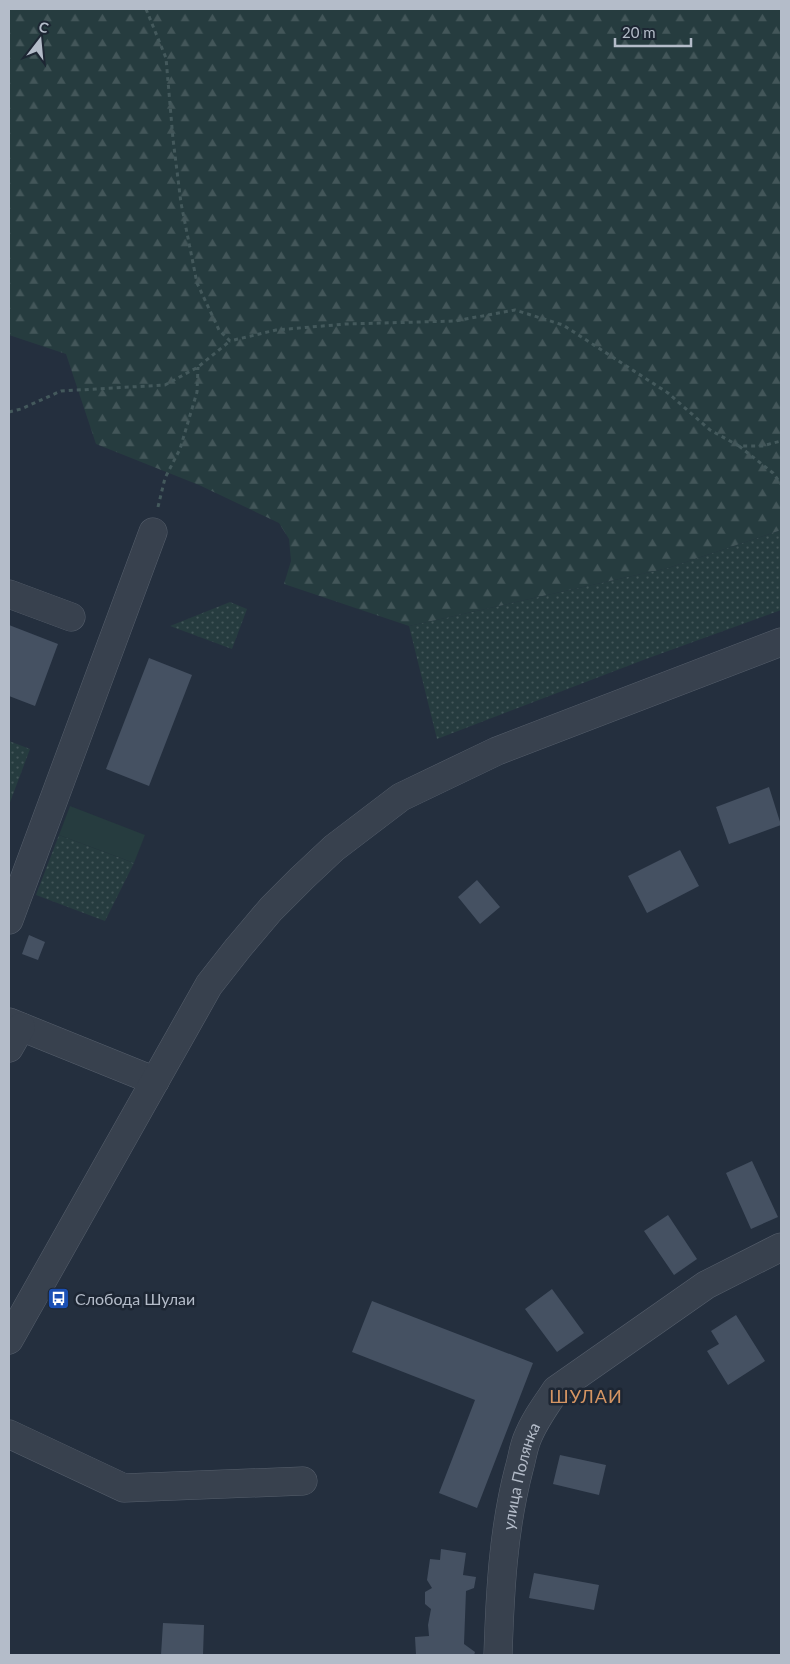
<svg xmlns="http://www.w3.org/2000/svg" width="790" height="1664" viewBox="0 0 790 1664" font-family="Lato,sans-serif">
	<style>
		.green { fill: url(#green-dots) }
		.forest { fill: url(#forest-firs) }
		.pitch { fill: #263c3f }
		.building { fill: #455162 }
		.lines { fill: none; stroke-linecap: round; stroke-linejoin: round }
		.minor-casing { stroke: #565f6c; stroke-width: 29 }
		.path { stroke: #44595c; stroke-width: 3; stroke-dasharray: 4 4; stroke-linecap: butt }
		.minor { stroke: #38414e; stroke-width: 28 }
		.labels { text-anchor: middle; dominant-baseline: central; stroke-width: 5; stroke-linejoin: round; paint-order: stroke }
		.poi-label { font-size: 16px; fill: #b4bcc9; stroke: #1d2633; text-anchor: start }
		.street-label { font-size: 16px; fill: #b4bcc9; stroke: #1d2633 }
		.neighbourhood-label { font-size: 18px; letter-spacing: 1px; fill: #d59563; stroke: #1d2633 }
	</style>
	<defs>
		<pattern id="green-dots" width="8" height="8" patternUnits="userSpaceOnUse" patternTransform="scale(1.25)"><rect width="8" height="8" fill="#263c3f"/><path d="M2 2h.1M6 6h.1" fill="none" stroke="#435659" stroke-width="1.8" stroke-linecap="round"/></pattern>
		<pattern id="forest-firs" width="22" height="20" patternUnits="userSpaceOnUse" patternTransform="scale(1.25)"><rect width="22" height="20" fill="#263c3f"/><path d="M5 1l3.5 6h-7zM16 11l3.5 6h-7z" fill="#435659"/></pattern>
	</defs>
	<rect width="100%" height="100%" fill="#242f3e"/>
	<!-- green -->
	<path class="green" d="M781 530V610L646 659 437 739 409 626 668 568Z
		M230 602 247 609 232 649 170 626Z
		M9 741 30 749 9 805Z
		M59 835 134 863 105 921 36 895Z"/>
	<!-- forest -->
	<path class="forest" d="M9 9H781V530L668 568 409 626 284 584 291 561 289 539 279 523 199 485 96 444 66 354 9 335Z"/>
	<!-- pitch -->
	<path class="pitch" d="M70 806 145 835 134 863 59 835Z"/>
	<!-- building -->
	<path class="building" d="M9 625 58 644 35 706 9 696Z
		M149 658 192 675 149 786 106 769Z
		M769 787 781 825 729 844 716 807Z
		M680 850 699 886 647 913 628 876Z
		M477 880 500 907 480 924 458 897Z
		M29 935 45 942 38 960 22 954Z
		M752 1161 778 1217 751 1229 726 1173Z
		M668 1215 697 1259 674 1275 644 1231Z
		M552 1289 584 1333 557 1352 525 1309Z
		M372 1301 533 1363 477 1508 439 1493 475 1400 352 1352Z
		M736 1315 765 1361 728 1385 707 1351 719 1344 711 1331Z
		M560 1455 606 1465 599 1495 553 1484Z
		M441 1549 466 1553 463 1575 476 1577 474 1588 466 1591 464 1644 475 1652 474 1655H416L415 1637 429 1636 428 1625 431 1609 425 1604V1592L432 1588 427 1580 430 1559 440 1560Z
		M534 1573 599 1585 594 1610 529 1598Z
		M163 1623 204 1625 203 1655H161Z"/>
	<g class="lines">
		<defs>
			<g id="minor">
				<path d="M9 594 71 617"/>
				<path d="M9 920 153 532"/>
				<path d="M9 1022 155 1081"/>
				<path d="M9 1048 21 1027"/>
				<path d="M9 1340 209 985 238 948 271 909 302 878 334 848 401 797 497 751 781 642"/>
				<path d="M9 1434 124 1488 303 1481"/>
				<path id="s1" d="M498 1655C500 1593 503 1530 519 1469 522 1459 523 1449 527 1439 534 1421 545 1406 556 1390L706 1285 781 1247"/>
			</g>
		</defs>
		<!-- minor casing -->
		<use href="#minor" class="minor-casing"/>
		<!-- path -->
		<path class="path" d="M146 9 166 58 173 139 181 203 197 283 219 330 230 341 276 330 346 324 455 321 515 310 563 325 668 393 710 430 739 446H762L781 441
			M9 412 21 409 61 391 165 385 198 367 230 341
			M739 446 773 473 781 484
			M158 507 165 478 180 449 197 392 198 367"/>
		<!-- minor -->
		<use href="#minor" class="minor"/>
	</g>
	<!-- icons -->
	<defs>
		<symbol id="bus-square" viewBox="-11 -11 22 22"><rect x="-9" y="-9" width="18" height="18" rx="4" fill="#1a4fb4" stroke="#1d2633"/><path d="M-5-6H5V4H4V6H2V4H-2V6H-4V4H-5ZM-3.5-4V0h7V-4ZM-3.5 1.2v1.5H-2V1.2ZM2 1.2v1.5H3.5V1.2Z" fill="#fff"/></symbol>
	</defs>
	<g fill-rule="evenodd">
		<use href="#bus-square" x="46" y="1286" width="25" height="25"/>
	</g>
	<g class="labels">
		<!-- poi labels -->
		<g class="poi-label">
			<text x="75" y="1298">Слобода Шулаи</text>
		</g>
		<!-- street labels -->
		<g class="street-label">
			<text stroke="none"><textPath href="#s1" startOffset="181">улица Полянка</textPath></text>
		</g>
		<!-- neighbourhood labels -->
		<g class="neighbourhood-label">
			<text x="586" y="1396">ШУЛАИ</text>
		</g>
	</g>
	<!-- border -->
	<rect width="790" height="1664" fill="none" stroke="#b4bcc9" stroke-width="20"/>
	<!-- north arrow -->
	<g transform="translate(40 40) rotate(16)" stroke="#1d2633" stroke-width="4" paint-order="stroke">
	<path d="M0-4L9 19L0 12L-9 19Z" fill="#b4bcc9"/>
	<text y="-8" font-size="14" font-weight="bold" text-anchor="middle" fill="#b4bcc9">С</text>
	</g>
	<!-- scale -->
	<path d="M615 38v8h76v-8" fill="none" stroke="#b4bcc9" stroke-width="2.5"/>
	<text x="622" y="38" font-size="15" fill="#b4bcc9" stroke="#1d2633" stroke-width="4" paint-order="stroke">20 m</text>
</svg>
